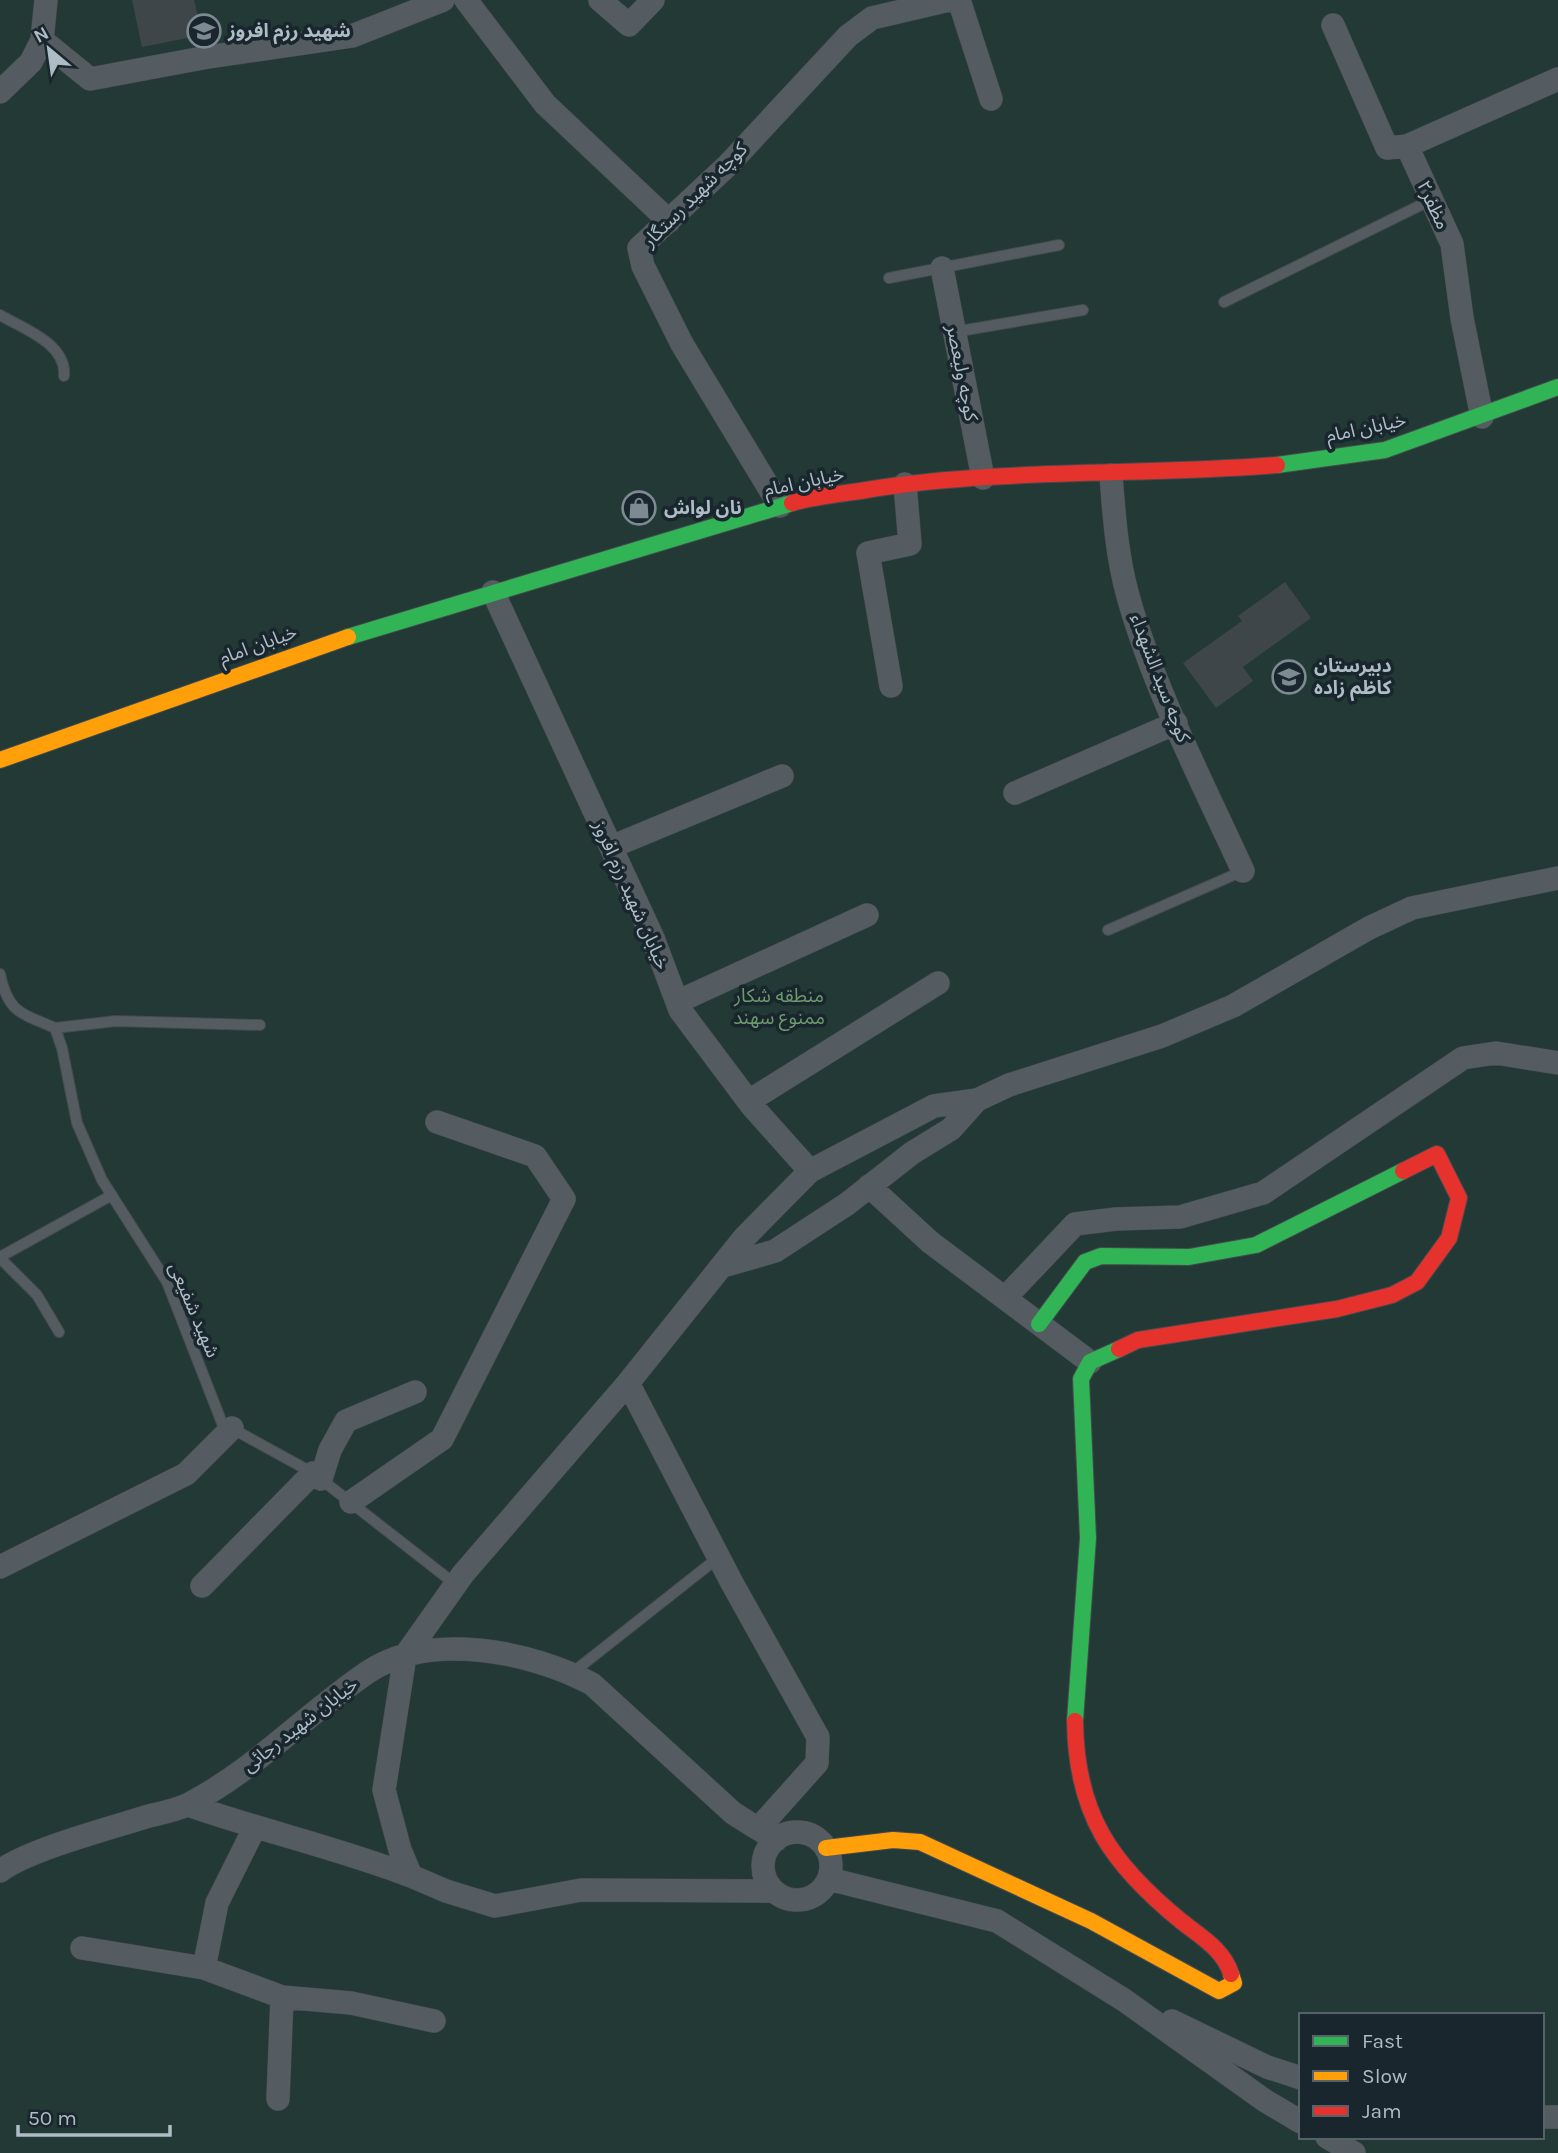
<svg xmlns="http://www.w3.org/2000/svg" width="1558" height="2153" viewBox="0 0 1558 2153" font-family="Karla,'Noto Sans Arabic',sans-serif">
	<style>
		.green { fill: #233936; fill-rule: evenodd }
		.building { fill: #3f464a }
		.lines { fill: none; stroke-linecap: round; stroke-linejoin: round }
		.lane-casing { stroke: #444a4d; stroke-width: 12 }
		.street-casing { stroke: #444a4d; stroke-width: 24 }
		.fast-casing { stroke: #444a4d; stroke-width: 18 }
		.slow-casing { stroke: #444a4d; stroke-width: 18 }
		.jam-casing { stroke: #444a4d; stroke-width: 18 }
		.lane { stroke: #555c61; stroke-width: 10 }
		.street { stroke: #555c61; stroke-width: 23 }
		.fast { stroke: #30b455; stroke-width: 16 }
		.slow { stroke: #ff9f0a; stroke-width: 16 }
		.jam { stroke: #e5322d; stroke-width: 16 }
		.labels { text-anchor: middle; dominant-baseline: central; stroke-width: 7; stroke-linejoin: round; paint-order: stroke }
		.poi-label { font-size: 19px; font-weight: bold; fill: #aebcc5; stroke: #19262d; text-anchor: start }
		.street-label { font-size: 19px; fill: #aebcc5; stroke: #19262d }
		.park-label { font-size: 19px; fill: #6d9b6d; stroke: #19262d }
	</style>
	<rect width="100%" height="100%" fill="#262e32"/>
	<!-- green -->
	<path class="green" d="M0 0H1558V2153H0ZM1301 2015H1542V2137H1301Z"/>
	<!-- building -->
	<path class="building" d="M132 0H194L202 35 142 47Z
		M1285 582 1311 618 1243 667 1253 681 1216 708 1183 663 1242 621 1238 616Z"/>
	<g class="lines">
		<defs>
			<path id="lane" d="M889 278 1059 245
				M1224 302 1429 201
				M0 315C24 329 67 344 64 376
				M954 332 1083 310
				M1108 930 1243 871
				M0 974C8 1013 21 1013 55 1028L62 1048 77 1123 102 1180 167 1282 222 1423 313 1473 455 1584
				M55 1028 116 1021 260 1025
				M0 1257 112 1195
				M0 1258 37 1295 59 1332
				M572 1673 719 1557"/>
			<path id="street" d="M466 0 545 104 669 221
				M600 0 629 25 653 0
				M959 0 991 99
				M1333 25 1387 148 1407 146 1452 244 1462 318 1482 417
				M42 40 90 79 208 57 352 36 443 0
				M0 92 31 62 42 40 46 0
				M1407 146 1558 79
				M942 268 983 478
				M1111 475C1114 515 1117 557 1128 596 1154 690 1203 783 1243 871
				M780 506 682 344 643 266 639 248 728 165 848 36 872 18 949 0
				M493 592 653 938 680 1010 752 1106 810 1171
				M891 686 868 553 910 544 905 484
				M1015 793 1176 723
				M611 847 782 776
				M677 1002 867 915
				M749 1101 938 983
				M869 1186 930 1242 1090 1362
				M723 1266 775 1251 847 1204 912 1153 951 1129 977 1100
				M1005 1298 1075 1224 1116 1219 1180 1217 1263 1193 1463 1058 1496 1053 1558 1063
				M628 1383 732 1583 818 1737 817 1763 758 1829
				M321 1479 330 1450 346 1421 415 1392
				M351 1502 442 1439 564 1199 535 1156 437 1122
				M0 1567 186 1474 232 1428
				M202 1586 313 1473
				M188 1805C262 1831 338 1848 411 1876
				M254 1829 217 1903 204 1968 282 1997 278 2099
				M763 1866a34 34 0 1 1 68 0a34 34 0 1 1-68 0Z
				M0 1871C30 1849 111 1828 149 1816 162 1813 177 1810 189 1804 256 1769 306 1714 368 1672 429 1631 531 1651 592 1684L733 1813 776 1840
				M829 1879 997 1921 1124 2000 1264 2100 1301 2122
				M774 1891 581 1890 495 1906 446 1891 411 1876 400 1850 384 1790 405 1656 463 1574 628 1383 744 1238 810 1171 934 1106 977 1100 1009 1085 1162 1036 1233 1006 1369 928 1412 908 1558 878
				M82 1948 204 1968
				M282 1997 351 2003 434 2021
				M1172 2021 1267 2067 1301 2078
				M1542 2117H1558
				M1327 2137 1354 2153"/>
			<path id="fast" d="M1277 465 1385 450 1558 387
				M348 637 792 503
				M1039 1324 1085 1262 1101 1256 1189 1257 1256 1245 1403 1171
				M1075 1721 1088 1538 1081 1379 1090 1362 1119 1349"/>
			<path id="slow" d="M0 760 348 637
				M826 1848 893 1840 920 1842 1091 1921 1219 1991 1234 1983 1231 1974"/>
			<path id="jam" d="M792 503C816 496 842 494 866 490 1001 468 1141 476 1277 465
				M1119 1349 1138 1340 1337 1309 1392 1295 1417 1282 1449 1238 1459 1198 1437 1154 1403 1171
				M1075 1721C1076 1814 1111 1864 1181 1921 1201 1937 1224 1950 1231 1974"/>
		</defs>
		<!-- lane casing -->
		<use href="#lane" class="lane-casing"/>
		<!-- street casing -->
		<use href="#street" class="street-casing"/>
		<!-- fast casing -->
		<use href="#fast" class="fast-casing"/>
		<!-- slow casing -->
		<use href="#slow" class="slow-casing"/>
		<!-- jam casing -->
		<use href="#jam" class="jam-casing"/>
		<!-- lane -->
		<use href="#lane" class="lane"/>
		<!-- street -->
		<use href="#street" class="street"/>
		<!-- fast -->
		<use href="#fast" class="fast"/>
		<!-- slow -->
		<use href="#slow" class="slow"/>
		<!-- jam -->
		<use href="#jam" class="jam"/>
	</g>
	<!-- icons -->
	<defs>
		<symbol id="school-ring" viewBox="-11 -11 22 22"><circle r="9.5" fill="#19262d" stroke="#7e8a92" stroke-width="1.5"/><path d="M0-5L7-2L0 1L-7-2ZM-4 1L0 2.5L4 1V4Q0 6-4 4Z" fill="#7e8a92"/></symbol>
		<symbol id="shop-ring" viewBox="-11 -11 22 22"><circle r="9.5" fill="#19262d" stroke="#7e8a92" stroke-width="1.5"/><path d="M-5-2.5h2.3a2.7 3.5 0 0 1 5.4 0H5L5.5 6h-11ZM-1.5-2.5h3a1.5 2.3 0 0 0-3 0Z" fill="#7e8a92"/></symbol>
	</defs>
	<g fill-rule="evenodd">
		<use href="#school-ring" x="185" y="12" width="38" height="38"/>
		<use href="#shop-ring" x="620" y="489" width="38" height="38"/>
		<use href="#school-ring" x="1270" y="658" width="38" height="38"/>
	</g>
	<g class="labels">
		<!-- poi labels -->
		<g class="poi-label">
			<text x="228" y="31">شهید رزم افروز</text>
			<text x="664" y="508">نان لواش</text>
			<text x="1314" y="666">دبیرستان<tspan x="1314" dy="22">کاظم زاده</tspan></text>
		</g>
		<!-- street labels -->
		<g class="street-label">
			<text transform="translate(695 195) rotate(-45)">کوچه شهید رستگار</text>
			<text transform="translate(1433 205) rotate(65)">مظفر۲</text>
			<text transform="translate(962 373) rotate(79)">کوچه ولیعصر</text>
			<text transform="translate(1366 428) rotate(-12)">خیابان امام</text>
			<text transform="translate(804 482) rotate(-12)">خیابان امام</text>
			<text transform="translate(258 645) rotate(-20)">خیابان امام</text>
			<text transform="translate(1160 678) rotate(69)">کوچه سید الشهداء</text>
			<text transform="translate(631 895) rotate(66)">خیابان شهید رزم افروز</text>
			<text transform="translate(194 1310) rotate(67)">شهید شفیعی</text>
			<text transform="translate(300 1725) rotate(-38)">خیابان شهید رجائی</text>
		</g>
		<!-- park labels -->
		<g class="park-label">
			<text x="779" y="996">منطقه شکار<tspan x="779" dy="22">ممنوع سهند</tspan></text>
		</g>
	</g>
	<!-- legend -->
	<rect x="1299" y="2013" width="245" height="126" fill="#19262d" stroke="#55626a" stroke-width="2"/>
	<rect x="1313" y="2036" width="35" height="10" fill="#30b455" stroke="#55626a" stroke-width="2"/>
	<text x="1362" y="2048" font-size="21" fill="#aebcc5">Fast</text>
	<rect x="1313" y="2071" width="35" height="10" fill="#ff9f0a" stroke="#55626a" stroke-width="2"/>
	<text x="1362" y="2083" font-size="21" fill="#aebcc5">Slow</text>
	<rect x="1313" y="2106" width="35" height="10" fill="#e5322d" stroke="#55626a" stroke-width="2"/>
	<text x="1362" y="2118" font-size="21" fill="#aebcc5">Jam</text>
	<!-- north arrow -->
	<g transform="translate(49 49) rotate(331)" stroke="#19262d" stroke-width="5" paint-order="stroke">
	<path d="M0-5L12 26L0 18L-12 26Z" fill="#aebcc5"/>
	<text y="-10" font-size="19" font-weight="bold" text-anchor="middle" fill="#aebcc5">N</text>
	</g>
	<!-- scale -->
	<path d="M18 2125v10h152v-10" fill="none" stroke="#aebcc5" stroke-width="3.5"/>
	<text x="28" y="2125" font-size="21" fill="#aebcc5" stroke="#19262d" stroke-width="5" paint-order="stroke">50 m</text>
</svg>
